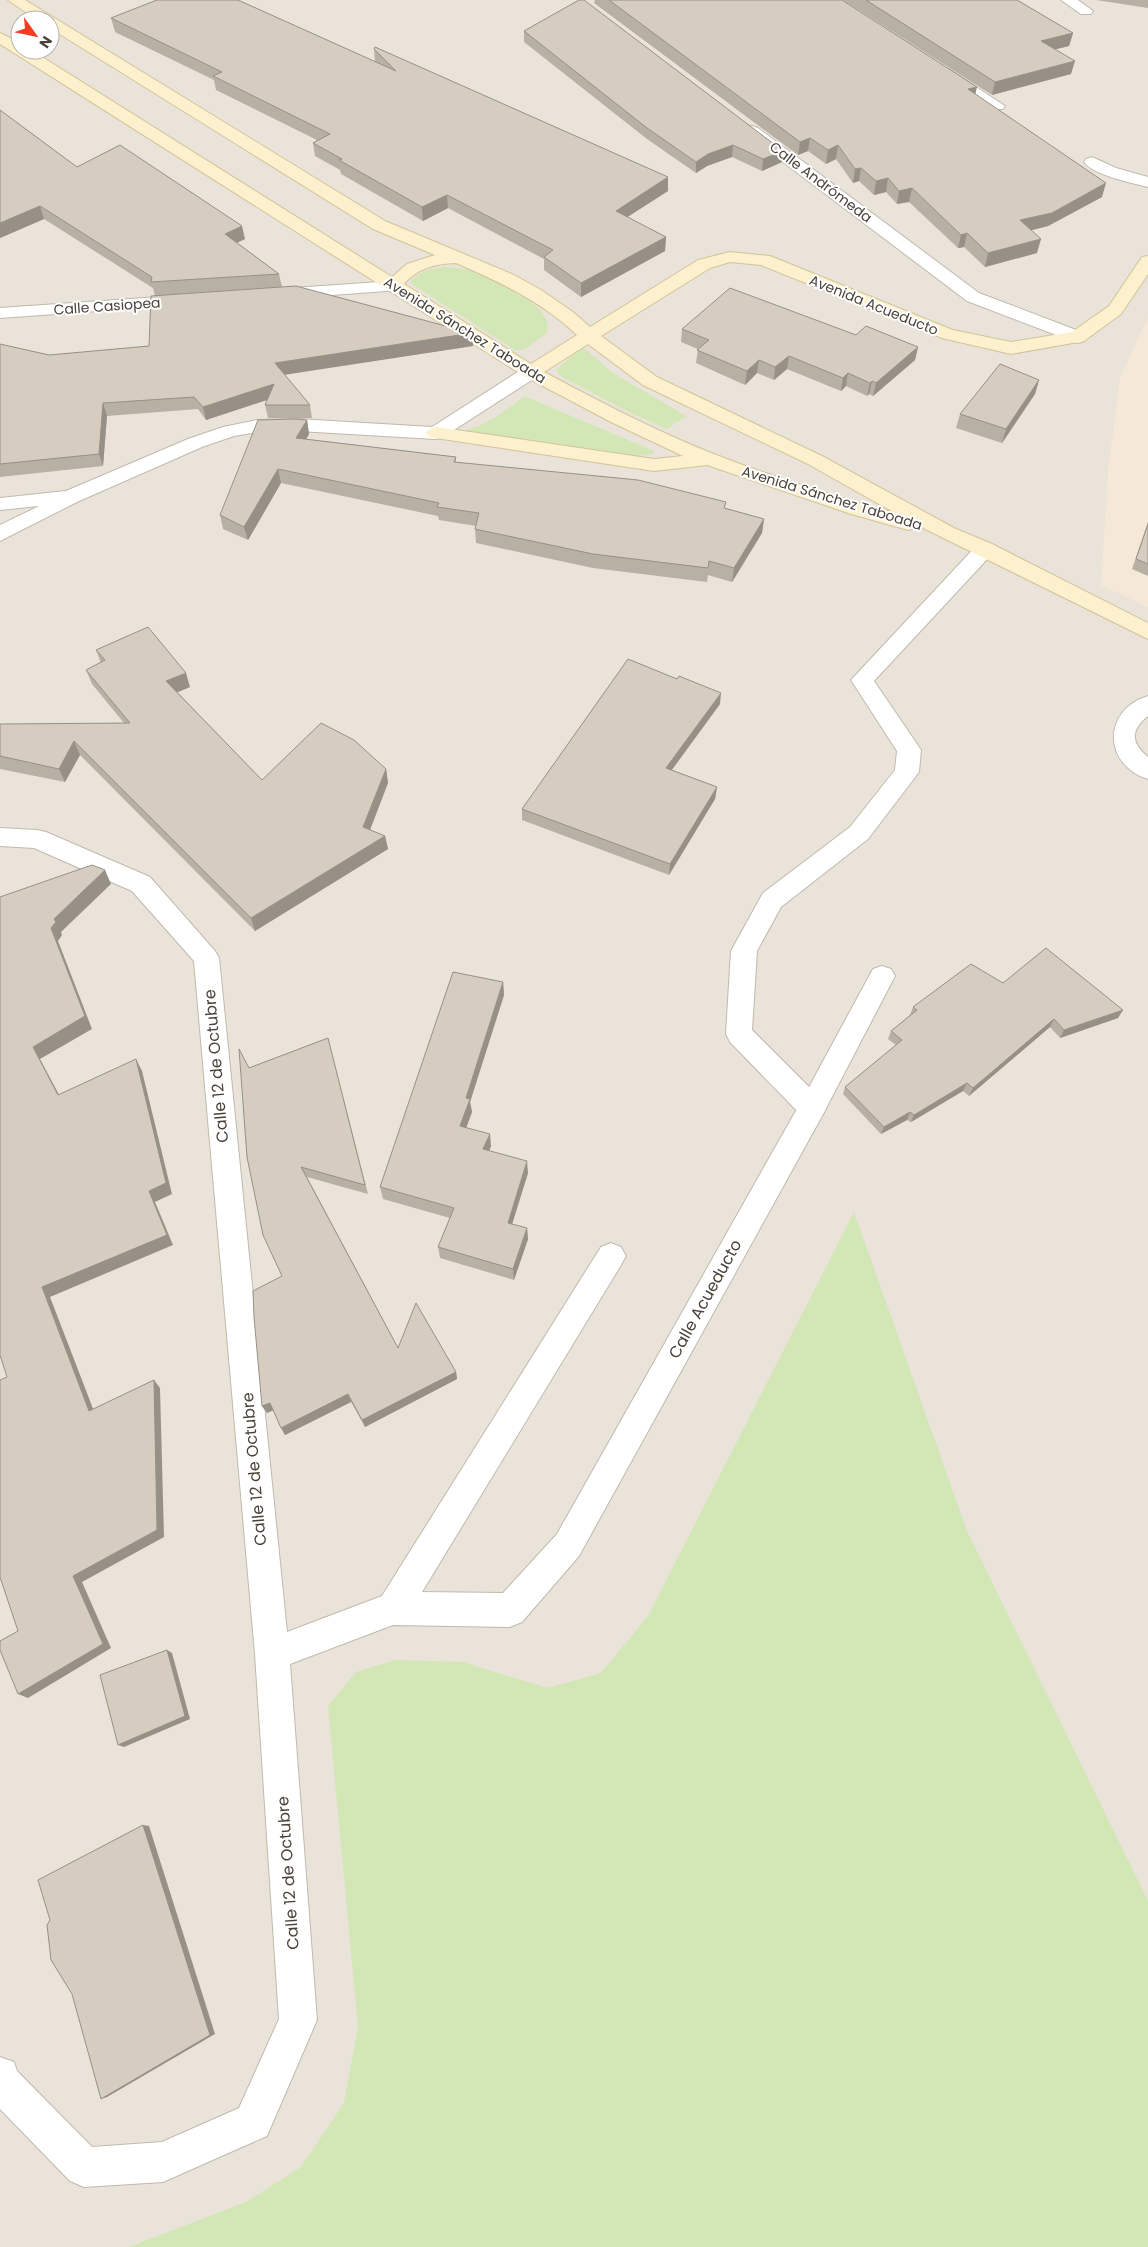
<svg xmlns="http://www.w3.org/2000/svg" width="1148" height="2247" viewBox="0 0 1148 2247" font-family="Poppins,sans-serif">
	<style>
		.residential { fill: #e9e3d9; fill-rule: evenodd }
		.commercial { fill: #f5e8d7 }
		.green { fill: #d2e7b5 }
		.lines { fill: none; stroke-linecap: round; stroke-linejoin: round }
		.service-casing { stroke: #c0b9ad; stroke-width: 2 }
		.minor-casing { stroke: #c0b9ad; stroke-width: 2 }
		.tertiary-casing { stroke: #c0b9ad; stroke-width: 2 }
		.secondary-casing { stroke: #d3c39b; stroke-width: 2 }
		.service { fill: #fff; fill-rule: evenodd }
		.minor { fill: #fff; fill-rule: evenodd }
		.tertiary { fill: #fff; fill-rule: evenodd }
		.secondary { fill: #fdf0cc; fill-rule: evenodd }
		.wall { fill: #b8b0a5 }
		.shaded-wall { fill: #969086 }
		.building { fill: #d6cdc0; stroke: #969086 }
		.labels { text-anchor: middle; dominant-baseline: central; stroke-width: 4; stroke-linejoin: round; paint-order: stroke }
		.far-street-label { font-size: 14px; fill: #494239; stroke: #fff }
		.street-label { font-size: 16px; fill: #494239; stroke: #fff }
	</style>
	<rect width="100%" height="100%" fill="#f5f1eb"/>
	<!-- residential -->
	<path class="residential" d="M0 0H1148V2247H0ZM20 20H50V50H20Z"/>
	<!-- commercial -->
	<path class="commercial" d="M1148 316V607L1101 585 1108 470 1120 378Z"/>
	<!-- green -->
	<path class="green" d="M445 267C456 268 467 268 476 272 497 279 555 306 547 333L523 350H515L410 283C417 271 433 268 445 267Z
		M580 348 585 349 613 373 686 416 667 429 631 413 560 376 556 370Z
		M524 396 654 451 653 454 638 456 464 431C489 424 505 412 524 396Z
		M854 1212 967 1531 1148 1901V2247H129L246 2202 301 2167 344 2103 358 2027 328 1706 356 1672 395 1660 462 1662 548 1688 601 1673 648 1616Z"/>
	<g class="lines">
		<defs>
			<path id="service" d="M1092 157 1116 168 1148 177V187C1132 183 1093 175 1084 162L1086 159Z
				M985 542 992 544 995 549 992 554 874 681 921 750 919 772 868 839 781 907 757 951 752 1030 822 1100 826 1108 822 1116 812 1120 802 1116 730 1042 726 1034 731 951 763 893 850 827 895 770 897 751 851 680 978 544Z
				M1148 696V716C1130 730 1131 743 1148 757V779C1103 765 1102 710 1148 696Z"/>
			<path id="minor" d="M1061 0H1078L1093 11 1091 14H1081Z
				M945 68 950 70 1005 106 1003 109H991L940 76 937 73 940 70Z
				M752 126 758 128 979 293 1084 333 1087 337 1084 341 1078 343 1072 341 967 301 746 134 744 131 746 128Z
				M70 491 77 492 80 497 77 502 0 541V525Z
				M0 828 37 830 46 832 150 877 215 951 219 958 287 1632 382 1596 601 1247 611 1243 621 1247 626 1256 621 1265 422 1592 503 1593 557 1534 802 1100 873 969 882 966 891 969 895 976 822 1116 579 1556 522 1622 510 1627 393 1625 290 1664 317 2020 267 2136 163 2182 84 2187 70 2181 0 2109V2057L14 2062 17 2071 92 2147 162 2142 239 2108 279 2019 255 1654 194 961 132 891 34 848 0 846Z"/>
			<path id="tertiary" d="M394 281 400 282 403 286 400 290 278 299 272 298 269 294 272 290 278 289Z
				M188 295 194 296 197 300 194 304 0 318V308Z
				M531 366 538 368 540 372 538 376 443 437 436 439 298 431 257 432 234 436 202 447 77 502 0 510V498L66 491 188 439 223 427 257 420 298 419 432 427 524 368Z"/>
			<path id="secondary" d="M8 0H25L385 221 514 275 541 290 573 312 590 327 698 260 730 252 770 256 953 330 1011 342 1072 332 1109 306 1142 257 1148 256V274L1121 314 1084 341 1011 354 942 338 761 265 730 262 710 268 601 336 657 377 822 456 954 528 992 544 1148 623V639L917 525 915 528 908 530 851 514 707 465 654 471 429 437 426 433 429 429 436 427 654 459 683 456 611 422 524 376 0 44V33L20 43V50H31L392 277 407 264 435 255 373 229 50 28V20H37ZM456 263C500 282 542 302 577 335L531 364 404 284C418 268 435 264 456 263ZM588 344 643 385 808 464 895 513C827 494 759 473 694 446 642 424 593 398 544 372Z"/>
		</defs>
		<!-- service casing -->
		<use href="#service" class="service-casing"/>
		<!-- minor casing -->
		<use href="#minor" class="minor-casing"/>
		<!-- tertiary casing -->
		<use href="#tertiary" class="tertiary-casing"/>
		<!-- secondary casing -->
		<use href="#secondary" class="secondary-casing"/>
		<!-- service -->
		<use href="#service" class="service"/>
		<!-- minor -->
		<use href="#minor" class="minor"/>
		<!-- tertiary -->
		<use href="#tertiary" class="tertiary"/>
		<!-- secondary -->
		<use href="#secondary" class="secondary"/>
	</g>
	<!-- wall -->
	<path class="wall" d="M595 0H842L975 94 1102 197 1048 226 1031 230 1037 253 985 267 964 247 958 248 909 202 897 204 886 192 874 195 859 181 853 183 836 159 826 164 808 151 798 155 594 3Z
		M843 0H1017L1073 33 1069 46 1055 49 1071 74 992 95Z
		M1096 0H1148V8Z
		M111 18 375 62 374 49 668 191 627 217 666 237 665 251 581 297 544 270V259L448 208 423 221 341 174 340 170 315 156 313 143 317 140 216 90 214 80 115 32Z
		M524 31 782 162 762 171 732 157 707 166 696 173 647 139 524 42Z
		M0 110 77 167 245 239 237 243 279 274 282 287 155 296 153 288 44 219 0 238Z
		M682 329 856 335 918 347 915 360 873 396 869 394 867 396 846 386 841 391 787 369 774 380 757 373 745 385 696 363 698 349 681 342Z
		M0 344 49 355 473 346 284 374 310 405 312 418H268L265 405 267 400 206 420 198 409 107 416 103 466 0 477Z
		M1039 380 1035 394 1002 443 956 428 960 414Z
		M307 420 309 434 306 439 456 457V463L725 508 764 519 762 533 732 582 708 575 707 582 593 568 476 543 475 529 476 526 439 520 438 516 281 483 248 540 223 529 220 515Z
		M1148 522V576L1132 569Z
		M96 650 190 687 177 692 262 780 386 769 388 783 370 830 385 836 388 849 255 931 80 755 65 782 0 769V724L124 723 92 684 86 670 101 663Z
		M720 704 672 770 717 787 715 799 669 875 522 820V809Z
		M503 982 504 995 470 1102 472 1112 466 1128 491 1146 489 1151 528 1173 512 1224 527 1228 528 1239 514 1280 440 1258 438 1247 450 1218 383 1199 380 1187Z
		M1003 983 1118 1018 1060 1038 1050 1027 969 1096 963 1091 911 1122 907 1120 881 1134 843 1094 845 1087 896 1045 888 1039 891 1031 910 1015 913 1007Z
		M328 1038 368 1194 307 1177 398 1348 456 1372 457 1379 365 1427 351 1402 285 1435 273 1410 267 1413 262 1406 282 1276 249 1068Z"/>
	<!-- shaded-wall -->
	<path class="shaded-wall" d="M1073 33 1069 46 1037 54 1041 41Z
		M1075 61 1071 74 992 95 995 82Z
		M977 87 974 100 968 89Z
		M810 138 808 151 798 155 800 142Z
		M733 145 732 157 707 166 696 173V162L708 154Z
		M838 145 836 159 826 164 828 150Z
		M783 151 782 162 762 171 763 159Z
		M861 168 859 181 853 183 855 169Z
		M668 177V191L615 225 616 211Z
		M888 178 886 192 874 195 876 181Z
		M1106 183 1102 197 1048 226 1017 234 1020 220Z
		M912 188 909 202 897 204 899 191Z
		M447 195 448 208 423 221 422 207Z
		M40 206 44 219 0 238V223Z
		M242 226 245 239 227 247 225 234Z
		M967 233 964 247 958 248 961 235Z
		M666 237 665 251 581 297V283Z
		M1041 239 1037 253 985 267 988 253Z
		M472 333 473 346 277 376 275 363Z
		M918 347 915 360 873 396 876 383Z
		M789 356 787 369 774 380 775 367Z
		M759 360 757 373 745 385 747 371Z
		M848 373 846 386 841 391 843 378Z
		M1039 380 1035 394 1002 443 1006 429Z
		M872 381 869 394 867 396 870 383Z
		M274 384 276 397 206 420 203 407Z
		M103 403 107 416 103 466 99 454Z
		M307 420 309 434 299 452 296 438Z
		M278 469 281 483 248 540 244 527Z
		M764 519 762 533 732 582 734 568Z
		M186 673 190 687 171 695 166 681Z
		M721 693 720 704 665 779 666 768Z
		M74 741 80 755 65 782 59 769Z
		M386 769 388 783 366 840 363 827Z
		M717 787 715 799 669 875 670 864Z
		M385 836 388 849 255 931 251 918Z
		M105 870 111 884 61 932 62 935 58 941 92 1029 40 1059 65 1106 58 1095 33 1047 51 928 54 919Z
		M503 982 504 995 470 1102 472 1112 462 1139 460 1126 466 1098Z
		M1123 1010 1118 1018 1060 1038 1064 1030Z
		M1054 1019 1050 1027 969 1096 973 1088Z
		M136 1059 142 1071 172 1194 155 1202 173 1245 50 1297 97 1419 89 1411 42 1287 149 1191Z
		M967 1083 963 1091 911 1122 914 1115Z
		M910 1112 907 1120 881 1134 884 1127Z
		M490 1134 491 1146 485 1161 483 1149Z
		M527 1161 528 1173 509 1234 508 1223Z
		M527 1228 528 1239 514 1280 513 1269Z
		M456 1372 457 1379 365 1427 362 1420Z
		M154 1380 160 1388 164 1537 82 1582 111 1648 28 1698 18 1694 73 1576Z
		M348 1394 351 1402 285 1435 281 1428Z
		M270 1403 274 1410 267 1413 262 1406Z
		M167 1650 172 1653 190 1719 124 1747 118 1745Z
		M143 1825 149 1826 215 2034 107 2097 101 2099Z"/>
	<!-- building -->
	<path class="building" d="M157 0H238L396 71 374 49 375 47 668 177 616 211 666 237 581 283 544 257 553 250 447 195 422 207 339 160 342 159 313 143 330 134 213 76 222 72 111 18Z
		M579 0H584L783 151 763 159 733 145 708 154 696 162 647 128 524 31Z
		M609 0H842L977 87 968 89 1106 183 1052 213 1020 220 1041 239 988 253 967 233 961 235 912 188 899 191 888 178 876 181 861 168 855 169 838 145 828 150 810 138 800 142Z
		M866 0H1017L1073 33 1041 41 1075 61 995 82Z
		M0 110 77 167 120 145 242 226 225 234 279 274 151 282 152 277 40 206 0 223Z
		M296 286 472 333 275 363 310 405H265L274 384 203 407 194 397 103 403 99 454 0 464V344L49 355 149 346 151 296Z
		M730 288 856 335 866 326 918 347 876 383 872 381 870 383 848 373 843 378 789 356 775 367 759 360 747 371 697 350 709 340 682 329Z
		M1000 364 1039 380 1006 429 960 414Z
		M295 419 307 420 296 438 456 457 454 462 638 480 726 502 724 508 764 519 734 568 709 561 708 568 593 554 475 529 479 513 437 507 439 503 278 469 244 527 220 515 258 420Z
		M1148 524V564L1136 559Z
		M148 627 186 673 166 681 262 780 321 723 354 740 386 769 363 827 385 836 251 918 74 741 59 769 0 756V724L130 723 86 670 105 660 96 650Z
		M628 659 677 679 679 676 721 693 666 768 717 787 670 864 522 809Z
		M92 865 105 870 54 919 56 922 51 928 85 1016 33 1047 58 1095 136 1059 166 1183 149 1191 167 1235 42 1287 89 1411 154 1380 157 1530 73 1576 103 1644 18 1694 0 1650V1641L18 1631 0 1577V1380L7 1377 0 1355V897Z
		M1046 948 1123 1010 1064 1030 1054 1019 973 1088 967 1083 914 1115 910 1112 884 1127 845 1087 902 1040 891 1031 917 1010 913 1007 971 964 1003 983Z
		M453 972 503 982 466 1098 470 1099 460 1126 490 1134 483 1149 527 1161 508 1223 527 1228 513 1269 438 1247 454 1208 380 1187Z
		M328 1038 365 1185 301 1167 398 1348 416 1303 456 1372 362 1420 348 1394 281 1428 270 1403 262 1406 254 1317 253 1291 282 1276 263 1235 247 1157 239 1049 249 1068Z
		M167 1650 185 1716 118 1745 100 1675Z
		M143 1825 210 2035 101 2099 72 1994 51 1960 47 1925 50 1920 38 1880Z"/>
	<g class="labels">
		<!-- far-street labels -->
		<g class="far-street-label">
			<text transform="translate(821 182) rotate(37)">Calle Andrómeda</text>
			<text transform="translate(874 305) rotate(22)">Avenida Acueducto</text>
			<text transform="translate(107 306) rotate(-4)">Calle Casiopea</text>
			<text transform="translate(465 330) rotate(32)">Avenida Sánchez Taboada</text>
			<text transform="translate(832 498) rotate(17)">Avenida Sánchez Taboada</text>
		</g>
		<!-- street labels -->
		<g class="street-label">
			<text transform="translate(216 1066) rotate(-95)">Calle 12 de Octubre</text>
			<text transform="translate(705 1299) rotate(-61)">Calle Acueducto</text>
			<text transform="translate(254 1469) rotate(-95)">Calle 12 de Octubre</text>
			<text transform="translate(288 1873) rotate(-94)">Calle 12 de Octubre</text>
		</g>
	</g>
	<!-- north arrow -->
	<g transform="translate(35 35) rotate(123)"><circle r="24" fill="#ffffff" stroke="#b6b3b0"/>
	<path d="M0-4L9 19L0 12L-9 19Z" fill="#f43c23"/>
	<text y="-8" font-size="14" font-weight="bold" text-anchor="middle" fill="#494239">N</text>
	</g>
</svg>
